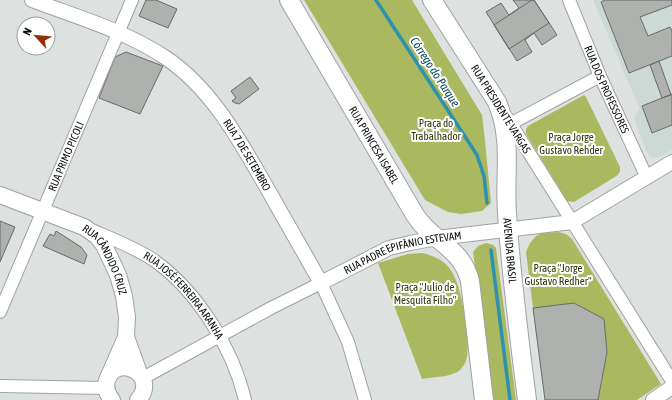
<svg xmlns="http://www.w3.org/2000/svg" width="672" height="400" viewBox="0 0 672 400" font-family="'Asap Condensed',sans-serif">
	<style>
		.built { fill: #ccd9d4 }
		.green { fill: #aab860 }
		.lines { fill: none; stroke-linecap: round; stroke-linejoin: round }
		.stream { stroke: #2e91ad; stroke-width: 3.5 }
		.building { fill: #aeb1ae; stroke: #696b68 }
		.minor-casing { stroke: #9ea3a1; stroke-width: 14 }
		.tertiary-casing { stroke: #9ea3a1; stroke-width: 16 }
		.secondary-casing { stroke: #9ea3a1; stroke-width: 18 }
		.primary-casing { stroke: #9ea3a1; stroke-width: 20 }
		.minor { stroke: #fff; stroke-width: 12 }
		.tertiary { stroke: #fff; stroke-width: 14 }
		.secondary { stroke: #fff; stroke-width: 16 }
		.primary { stroke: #fff; stroke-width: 18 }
		.labels { text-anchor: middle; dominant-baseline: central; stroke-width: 4; stroke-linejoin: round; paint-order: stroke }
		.street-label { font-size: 11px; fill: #0d0e0e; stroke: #fff }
		.park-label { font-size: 11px; fill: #2e3408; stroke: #fff }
		.water-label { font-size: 12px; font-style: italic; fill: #074555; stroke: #fff }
	</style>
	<rect width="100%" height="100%" fill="#dde2e0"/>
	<!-- built -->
	<path class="built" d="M593 0H672V150L666 154 652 159 646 151 634 118 640 109Z"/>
	<!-- green -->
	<path class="green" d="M304 0H412L482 115 485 141 491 203 482 211 461 214 448 212 425 200Z
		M584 95 586 97 620 167V171L618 175 574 202 567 201 526 134V129L528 126Z
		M558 232 566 234 572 239 661 384 637 400H598L607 352 604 319 574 303 533 308 526 252 530 243 536 236 542 233Z
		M486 243 493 245 496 248 516 400H493L473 252 478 246Z
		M422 253C434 256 445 260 452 272 462 287 470 339 467 357 466 362 464 366 460 370 453 377 432 377 422 379L378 263 408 254Z"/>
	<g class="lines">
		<!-- stream -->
		<path class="stream" d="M376 0 477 155 484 176 487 203
			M491 250 510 400"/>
	</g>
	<!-- building -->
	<path class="building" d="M146 0H156L177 9 168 28 139 16Z
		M513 0H534L557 35 542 45 534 33 525 40 532 52 517 61 486 12 501 3 509 15 519 8Z
		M532 0H534L549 23 509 49 494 25Z
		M605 0H672V5L640 17 648 36 670 27 672 31V56L629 73 601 2Z
		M126 52 163 66 140 114 99 98 115 57Z
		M659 61 671 95 662 98 650 65Z
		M250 77 259 89 239 104 235 103 232 101 236 98 231 91Z
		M672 94V125L652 133 642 106Z
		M0 221 15 227 0 262Z
		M56 231 81 247 87 255 84 264 43 246 50 234 54 236Z
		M574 303 604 319 607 352 598 400H545L533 308Z"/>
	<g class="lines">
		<defs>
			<g id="minor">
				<path id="s1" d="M569 0 600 76 647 178"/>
				<path d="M506 116 672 381"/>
				<path d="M510 124 600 76"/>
				<path id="s2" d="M94 231C115 240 136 248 155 261 198 292 233 349 245 400"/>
				<path id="s3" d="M0 312 132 0"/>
				<path d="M143 378 271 308 321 283 348 342 365 400"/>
				<path d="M0 386 106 388"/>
			</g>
			<g id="tertiary">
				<path id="s4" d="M32 0C77 17 126 31 166 58 212 89 240 141 267 188 285 220 303 251 321 283L389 248 410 243 437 238 572 222 672 162"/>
				<path d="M653 400 672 387"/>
			</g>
			<g id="secondary">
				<path id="s5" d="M0 195 84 227 97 236 104 245 118 275 124 296 127 317 126 337 139 373"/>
				<path d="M109 376 126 337"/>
				<path d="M112 400C107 394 105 387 107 380 117 352 160 375 138 400"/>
			</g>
			<g id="primary">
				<path id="s6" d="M289 0 415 215C432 242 461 246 470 281L484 400"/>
				<path id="s7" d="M432 0 497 102C513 140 504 174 507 213 511 275 519 338 527 400"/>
			</g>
		</defs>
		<!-- minor casing -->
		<use href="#minor" class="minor-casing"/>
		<!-- tertiary casing -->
		<use href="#tertiary" class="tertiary-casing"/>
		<!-- secondary casing -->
		<use href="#secondary" class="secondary-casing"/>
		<!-- primary casing -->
		<use href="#primary" class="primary-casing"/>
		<!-- minor -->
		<use href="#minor" class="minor"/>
		<!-- tertiary -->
		<use href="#tertiary" class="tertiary"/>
		<!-- secondary -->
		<use href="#secondary" class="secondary"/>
		<!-- primary -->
		<use href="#primary" class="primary"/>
	</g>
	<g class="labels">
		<!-- street labels -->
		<g class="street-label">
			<text stroke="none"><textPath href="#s1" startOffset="97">RUA DOS PROFESSORES</textPath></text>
			<text transform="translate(501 109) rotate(58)">RUA PRESIDENTE VARGAS</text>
			<text stroke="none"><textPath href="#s6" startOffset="168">RUA PRINCESA ISABEL</textPath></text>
			<text stroke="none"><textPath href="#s4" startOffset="274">RUA 7 DE SETEMBRO</textPath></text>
			<text stroke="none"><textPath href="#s3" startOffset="169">RUA PRIMO PICOLI</textPath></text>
			<text stroke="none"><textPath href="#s7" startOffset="271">AVENIDA BRASIL</textPath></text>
			<text stroke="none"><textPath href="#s4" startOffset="510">RUA PADRE EPIFÂNIO ESTEVAM</textPath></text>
			<text stroke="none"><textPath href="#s5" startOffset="130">RUA CÂNDIDO CRUZ</textPath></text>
			<text stroke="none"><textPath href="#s2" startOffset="113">RUA JOSÉ FERREIRA ARANHA</textPath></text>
		</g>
		<!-- park labels -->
		<g class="park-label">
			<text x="436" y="123">Praça do<tspan x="436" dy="13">Trabalhador</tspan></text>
			<text x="571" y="137">Praça Jorge<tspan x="571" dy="13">Gustavo Rehder</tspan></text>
			<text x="558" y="268">Praça "Jorge<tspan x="558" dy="13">Gustavo Redher"</tspan></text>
			<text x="425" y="287">Praça "Julio de<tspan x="425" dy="13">Mesquita Filho"</tspan></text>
		</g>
		<!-- water labels -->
		<g class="water-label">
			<text transform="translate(435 72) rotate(57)">Córrego do Parque</text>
		</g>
	</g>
	<!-- north arrow -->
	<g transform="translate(36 36) rotate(297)"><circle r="19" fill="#ffffff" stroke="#9e9f9f"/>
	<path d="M0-3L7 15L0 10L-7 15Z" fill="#952f07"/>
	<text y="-6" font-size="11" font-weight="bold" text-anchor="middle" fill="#0d0e0e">N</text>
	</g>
</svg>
